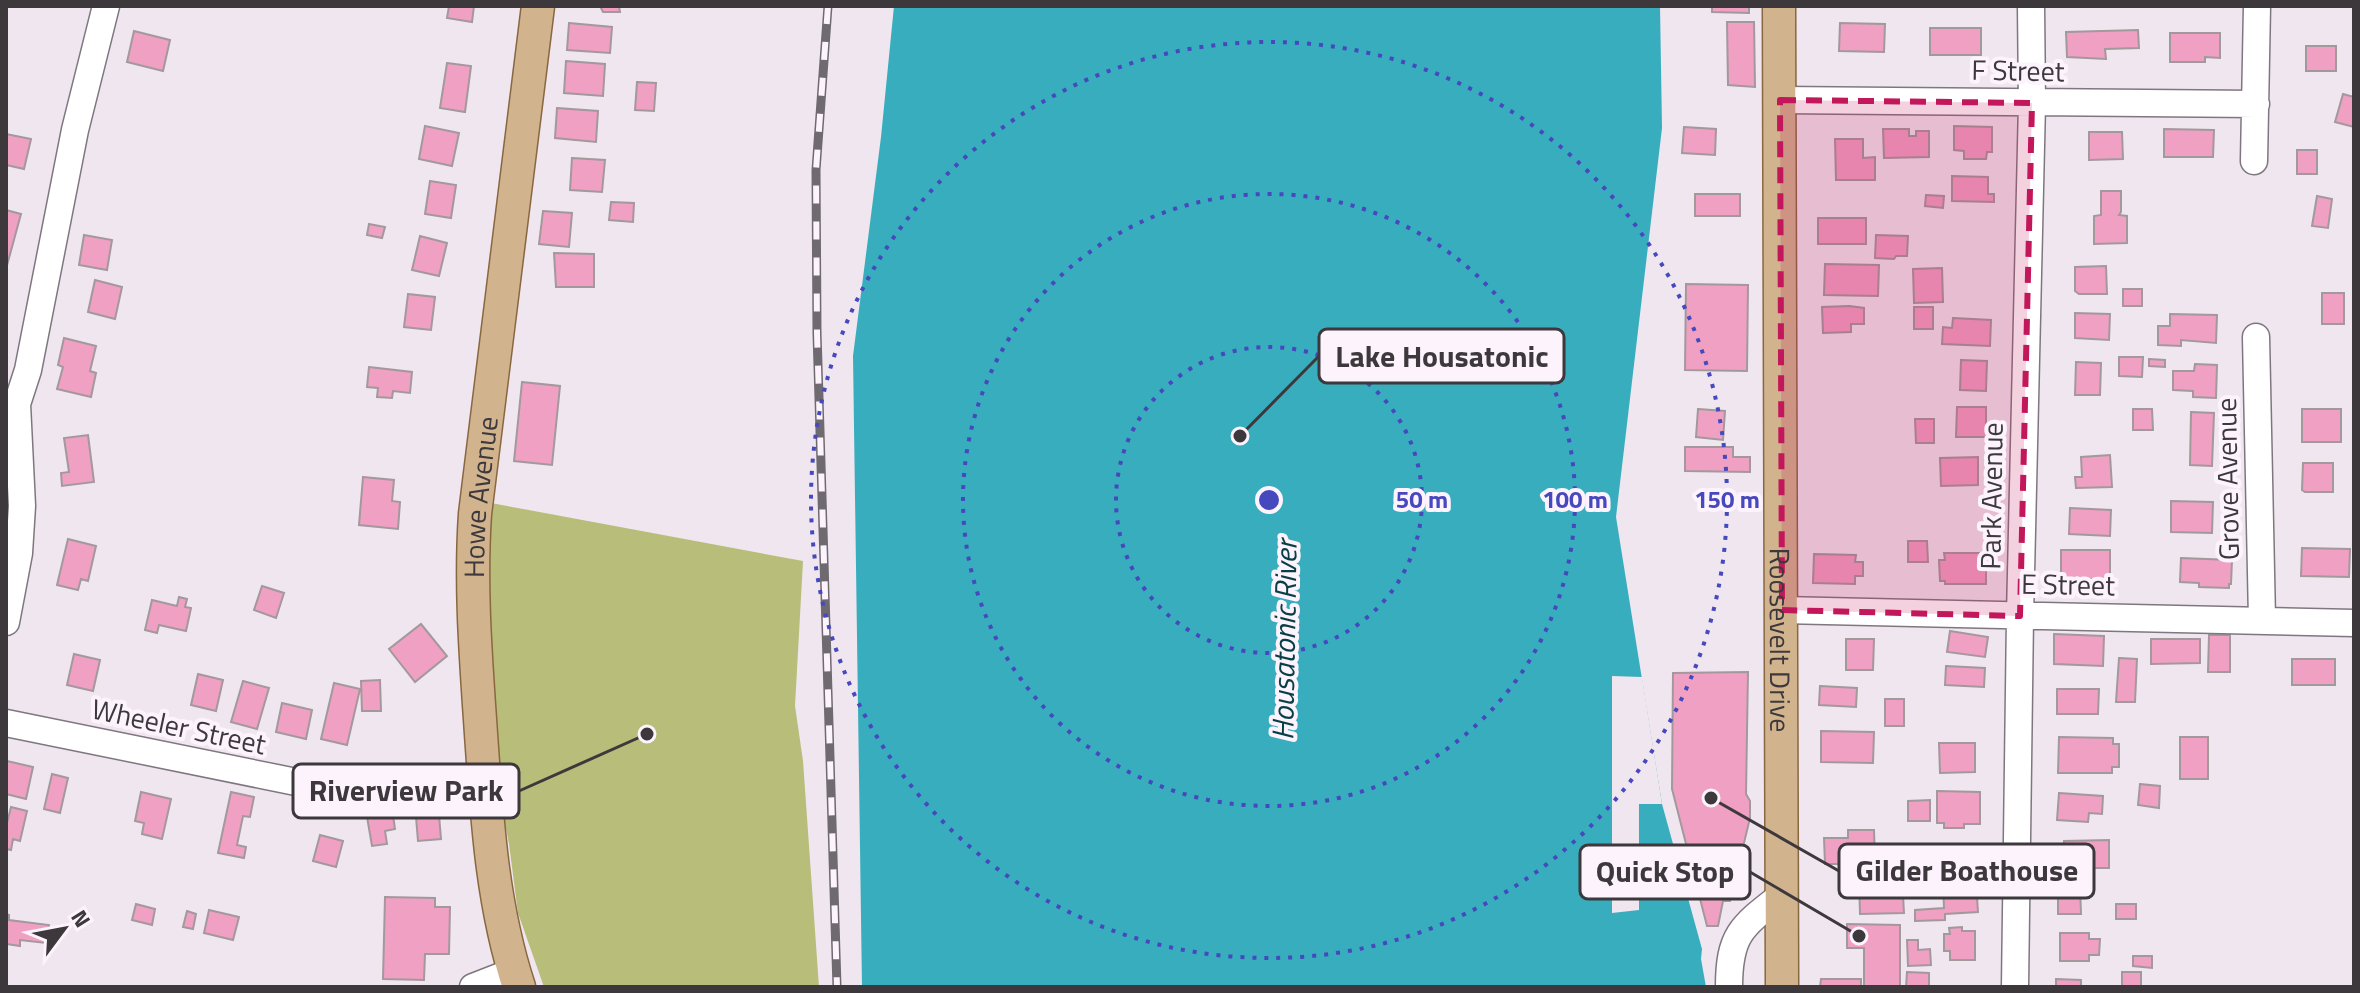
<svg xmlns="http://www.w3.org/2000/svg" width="2360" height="993" viewBox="0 0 2360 993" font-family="'Titillium Web',sans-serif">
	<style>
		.green { fill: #b8bd7a }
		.water { fill: #38adbd }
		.pier { fill: #efe6ef }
		.building { fill: #f0a0c3; stroke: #a3989c; stroke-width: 2 }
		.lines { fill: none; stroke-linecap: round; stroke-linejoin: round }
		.minor-casing { stroke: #7f777f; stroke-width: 29 }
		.major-casing { stroke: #896740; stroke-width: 35 }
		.minor { stroke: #fff; stroke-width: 26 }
		.major { stroke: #d1b38e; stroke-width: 32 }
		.rail-casing { stroke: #6f6a6f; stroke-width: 9 }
		.rail { stroke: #fcf3fc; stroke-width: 6; stroke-dasharray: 18; stroke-linecap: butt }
		.marked { fill: #c2185b; fill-opacity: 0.2; stroke: #c2185b; stroke-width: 6; stroke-dasharray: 16 10; stroke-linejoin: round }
		.ring { fill: none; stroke: #4648bd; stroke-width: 4; stroke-dasharray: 4 8 }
		.labels { text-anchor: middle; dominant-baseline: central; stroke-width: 8; stroke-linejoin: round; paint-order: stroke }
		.street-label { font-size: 28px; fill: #3c383c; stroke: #fcf3fc }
		.water-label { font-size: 30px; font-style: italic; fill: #083e45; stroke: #fcf3fc }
		.centre { fill: #4648bd; stroke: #fcf3fc; stroke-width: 4 }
		.ring-label { font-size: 24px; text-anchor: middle; font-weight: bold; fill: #4648bd; stroke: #fcf3fc; stroke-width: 8; stroke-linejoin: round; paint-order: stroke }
		.leader { fill: none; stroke: #3c383c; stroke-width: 3 }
		.callout-dot { fill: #3c383c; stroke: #fcf3fc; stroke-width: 3 }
		.callout { fill: #fcf3fc; stroke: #3c383c; stroke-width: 3 }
		.callout-label { font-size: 30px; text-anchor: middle; font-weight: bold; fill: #3c383c }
	</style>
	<rect width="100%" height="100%" fill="#efe6ef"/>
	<!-- green -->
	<path class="green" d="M491 503 803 561 795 706 803 761 819 987H544L518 913 509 844 495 773 486 570Z"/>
	<!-- water -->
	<path class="water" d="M894 6H1660L1662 128 1616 517 1662 804 1702 949 1701 959 1706 987H862L853 356 881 137Z"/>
	<!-- pier -->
	<path class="pier" d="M1612 676 1642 677 1662 804H1639V910L1612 913Z"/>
	<!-- building -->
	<path class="building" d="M449 6H474L472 22 447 18Z
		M600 6H619L620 12H603Z
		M1712 6H1749V13L1712 12Z
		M1727 22H1754L1755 87 1728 85Z
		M569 23 612 27 610 53 567 50Z
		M1840 23 1885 24 1884 52 1839 51Z
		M1930 28H1981V55H1930Z
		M2138 30 2139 48 2105 49 2106 59 2067 57 2066 32Z
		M134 31 170 40 163 71 127 62Z
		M2170 33H2220V58L2205 57V62H2170Z
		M2306 46H2336V71H2306Z
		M566 61 605 64 603 96 564 93Z
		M447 63 471 66 465 112 440 108Z
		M637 82 656 83 654 111 635 110Z
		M2343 94 2354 97V127L2335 122Z
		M557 108 598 111 596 142 555 138Z
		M425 126 459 133 452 166 419 159Z
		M1954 126 1992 127V152H1987L1986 159H1964V151L1954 150Z
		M1684 127 1716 129 1715 155 1682 153Z
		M1883 129H1909V136H1916V131H1929V157L1884 158Z
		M2164 129 2214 130 2213 157H2164Z
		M2089 132H2122L2123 159 2089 160Z
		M6 134 31 139 24 169 6 165Z
		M1835 139H1863V158L1875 157V180H1836Z
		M2297 150H2317V174H2297Z
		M572 158 605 160 602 192 570 190Z
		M1952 176 1988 177V194H1994V202L1952 201Z
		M430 181 456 185 451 218 425 214Z
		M2101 191H2121V212L2119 215 2127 216V243L2094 244V216L2101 215Z
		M1695 194H1740V216H1695Z
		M1926 195 1944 196 1943 208 1925 206Z
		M2317 196 2332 199 2328 228 2312 226Z
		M611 202 634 203 633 222 609 220Z
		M6 210 21 214 6 269Z
		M543 211 572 213 569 247 539 244Z
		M1818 218H1866V244H1818Z
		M369 224 385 227 382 238 367 235Z
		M84 235 112 240 107 270 79 265Z
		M1876 235 1908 236 1907 256H1896L1894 259 1875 258Z
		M420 236 447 243 439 276 412 270Z
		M554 253 594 254V287H556Z
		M1825 264 1879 265 1878 296 1824 295Z
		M2106 266 2107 294H2079L2075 291V267Z
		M1942 268 1943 302 1914 303 1913 269Z
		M95 280 122 287 115 319 88 312Z
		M1686 284 1748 285 1747 371 1685 370Z
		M2123 289H2142V306H2123Z
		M2322 293H2344V324H2322Z
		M408 294 435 297 431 330 404 327Z
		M1849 306 1864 308V324H1851V332L1823 333 1822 307Z
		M1914 307H1933V329H1914Z
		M2075 313 2110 314 2109 340 2075 338Z
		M2170 314 2217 315 2216 343 2181 340V346L2158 345V326H2170Z
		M1953 318 1991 320 1990 346 1942 344 1943 327 1952 328Z
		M64 338 96 346 90 371 96 373 91 397 57 389 63 367 58 365Z
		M2119 357H2143L2142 377 2119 376Z
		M2149 359 2165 360V367L2149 366Z
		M1961 360 1987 361 1986 391 1960 390Z
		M2076 362 2101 363 2100 395H2075Z
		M2195 364 2217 365 2216 398 2193 397V391L2173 390V371H2194Z
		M369 367 412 372 410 393 393 391 392 398 377 397 378 388 367 387Z
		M522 382 560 386 552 465 514 461Z
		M1957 407H1986V437H1956Z
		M1698 409 1725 411 1723 440 1696 437Z
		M2133 409H2152L2153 430H2133Z
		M2302 409H2341V442H2302Z
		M2191 412 2214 413 2212 466 2190 465Z
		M1915 419H1934V443H1916Z
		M88 435 94 482 62 486 61 473 69 472 64 438Z
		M1685 447H1733V457H1750V472L1685 471Z
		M2110 455 2112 487 2076 488 2075 477H2082L2081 457Z
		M1978 457V485L1941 486 1940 458Z
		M2303 463H2333V492H2305L2302 490Z
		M363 477 394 480 392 501 400 502 398 529 359 525Z
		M2171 501 2213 502 2212 533 2171 532Z
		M2070 508 2111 510 2110 536 2069 534Z
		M68 539 96 546 88 581 81 579 78 590 57 585Z
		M1908 541H1927L1928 562H1908Z
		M2302 548 2350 549 2349 577 2301 576Z
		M2061 550H2110V579H2061Z
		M1944 553H1986V584H1945V581H1940L1939 560H1945Z
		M1814 554 1856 555 1855 562H1863V576H1855V584L1813 583Z
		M2181 558 2232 560 2231 584H2229V588L2199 587V583L2180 582Z
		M262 586 284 593 276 618 254 610Z
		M179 597 187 599 185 607 191 608 186 631 159 625 157 633 145 630 152 600 177 606Z
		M421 624 447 656 415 682 389 649Z
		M1950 631 1988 637 1985 657 1947 652Z
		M2054 634 2104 636 2103 666 2054 664Z
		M2209 635H2230V672H2208Z
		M1846 639H1874L1873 670H1846Z
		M2151 639H2200V663L2151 664Z
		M74 654 100 660 93 691 67 685Z
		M2119 658 2137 659 2135 702H2116Z
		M2292 659H2335V685H2292Z
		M1946 666 1985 668 1984 687 1945 685Z
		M1748 672 1746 794 1750 801V818L1730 901H1723L1718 926H1707L1672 789 1673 673Z
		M198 674 223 680 216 711 191 705Z
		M380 680 381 711H362L361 681Z
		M243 681 269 688 257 729 231 722Z
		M334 683 360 689 347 745 321 739Z
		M1820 686 1857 688 1856 707 1819 705Z
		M2057 689H2099L2098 714H2057Z
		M1885 699H1904V726H1885Z
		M282 703 312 710 306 739 276 732Z
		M1821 731 1874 732 1873 763 1821 762Z
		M2059 737 2113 738V744H2119V767H2112V773H2058Z
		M2180 737H2208V779H2180Z
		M1939 743H1975V772L1940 773Z
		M7 761 33 767 26 799 6 794Z
		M52 774 68 778 60 813 44 809Z
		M2140 784 2160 786 2159 808 2138 805Z
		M1937 791 1980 792V824H1964V828H1944V823H1937Z
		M141 792 171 799 162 839 142 834 144 823 135 821Z
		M231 792 254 797 250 817 243 816 237 845 246 847 244 858 218 853Z
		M2059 793 2103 796 2102 814 2089 813 2088 822 2057 820Z
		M1930 800V821H1908V801Z
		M11 807 27 811 20 841 13 839 11 850 6 849V827Z
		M392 808 395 829 385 831 387 844 372 846 366 811Z
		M439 815 441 839 418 841 416 817Z
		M1848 830H1874L1875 864H1825L1824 838H1848Z
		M320 835 343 841 336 867 313 861Z
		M2109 840V868H2064V841Z
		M1902 878 1904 913 1860 914 1859 879Z
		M1976 882 1978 912 1945 914V920L1915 921V910L1944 908 1943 884Z
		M2058 886H2080L2081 914H2058Z
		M385 897 435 898V907H450L449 954H425L424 980 383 979Z
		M136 904 155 909 152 925 132 920Z
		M2116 904H2136V919H2116Z
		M209 910 239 917 233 940 204 933Z
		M187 911 196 914 193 929 183 927Z
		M6 914 9 915V920L49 925 46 943 20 940V946L6 944Z
		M1847 924 1900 925V987H1864V948H1847Z
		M1962 927V931H1975V960H1950V951H1944V934H1950L1949 928Z
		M2060 933H2089V939H2100L2099 955H2089V961H2060Z
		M1907 940H1918V950L1930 949 1931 965 1908 966Z
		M2133 956H2152V968L2133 966Z
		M1907 972 1929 973V987H1906Z
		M2122 972H2141V987H2122Z
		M1821 979H1861V987H1820Z
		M2056 979 2081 980V987H2056Z"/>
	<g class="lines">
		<defs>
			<path id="minor" d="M1780 100 2256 104
				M2254 161 2257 6
				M2256 337 2262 619
				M1782 610 2354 623
				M6 622 19 553 22 506 17 404 28 370 75 130 106 6
				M6 723 306 784 357 787 484 778
				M473 987 514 971
				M1729 987C1729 934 1742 926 1782 895
				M2015 987 2020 616 2032 103 2031 6"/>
			<g id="major">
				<path id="s1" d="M1779 6 1782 987"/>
				<path id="s2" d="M519 987C492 905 487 819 481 734 476 660 470 588 475 514L538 6"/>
			</g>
		</defs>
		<!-- minor casing -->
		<use href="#minor" class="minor-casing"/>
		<!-- major casing -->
		<use href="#major" class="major-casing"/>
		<!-- minor -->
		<use href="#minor" class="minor"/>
		<!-- major -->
		<use href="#major" class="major"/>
		<defs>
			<path id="rail" d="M828 6 816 170 817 333 837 987"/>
		</defs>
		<!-- rail casing -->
		<use href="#rail" class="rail-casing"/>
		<!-- rail -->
		<use href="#rail" class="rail"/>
	</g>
	<!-- marked area -->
	<path class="marked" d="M1780 100 2032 103 2020 616 1782 610Z"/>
	<!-- distance rings -->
	<g class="ring">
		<circle cx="1269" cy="500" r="153"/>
		<circle cx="1269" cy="500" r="306"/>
		<circle cx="1269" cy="500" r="458"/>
	</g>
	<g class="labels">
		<!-- street labels -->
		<g class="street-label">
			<text transform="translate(2018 70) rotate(1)">F Street</text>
			<text transform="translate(2227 479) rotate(-91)">Grove Avenue</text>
			<text transform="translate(1991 496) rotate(-89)">Park Avenue</text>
			<text stroke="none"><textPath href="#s2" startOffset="494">Howe Avenue</textPath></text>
			<text transform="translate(2068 584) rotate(1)">E Street</text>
			<text stroke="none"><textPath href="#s1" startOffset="634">Roosevelt Drive</textPath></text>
			<text transform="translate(179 726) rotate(12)">Wheeler Street</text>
		</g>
		<!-- water labels -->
		<g class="water-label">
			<text transform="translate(1284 640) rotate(-89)">Housatonic River</text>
		</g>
	</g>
	<circle cx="1269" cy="500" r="12" class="centre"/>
	<g class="ring-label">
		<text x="1422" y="508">50 m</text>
		<text x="1575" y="508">100 m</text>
		<text x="1727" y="508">150 m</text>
	</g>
	<!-- callouts -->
	<path class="leader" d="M1240 436L1319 356M647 734L519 791M1711 798L1839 871M1859 936L1750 872"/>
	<g class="callout-dot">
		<circle cx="1240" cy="436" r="8"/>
		<circle cx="647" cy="734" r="8"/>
		<circle cx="1711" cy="798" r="8"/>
		<circle cx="1859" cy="936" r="8"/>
	</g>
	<g class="callout">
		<rect x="1319" y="329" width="245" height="54" rx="8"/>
		<rect x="293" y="764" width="226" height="54" rx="8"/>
		<rect x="1839" y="844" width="255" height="54" rx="8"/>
		<rect x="1580" y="845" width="170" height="54" rx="8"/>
	</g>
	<g class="callout-label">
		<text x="1442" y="367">Lake Housatonic</text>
		<text x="406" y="801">Riverview Park</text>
		<text x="1967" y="881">Gilder Boathouse</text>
		<text x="1665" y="882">Quick Stop</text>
	</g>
	<!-- border -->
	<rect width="2360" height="993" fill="none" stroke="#3c383c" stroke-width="16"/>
	<!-- north arrow -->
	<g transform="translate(64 929) rotate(58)" stroke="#fcf3fc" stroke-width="6" paint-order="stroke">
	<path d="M0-6L14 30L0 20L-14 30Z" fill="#3c383c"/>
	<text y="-12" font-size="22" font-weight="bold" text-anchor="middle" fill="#3c383c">N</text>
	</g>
</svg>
